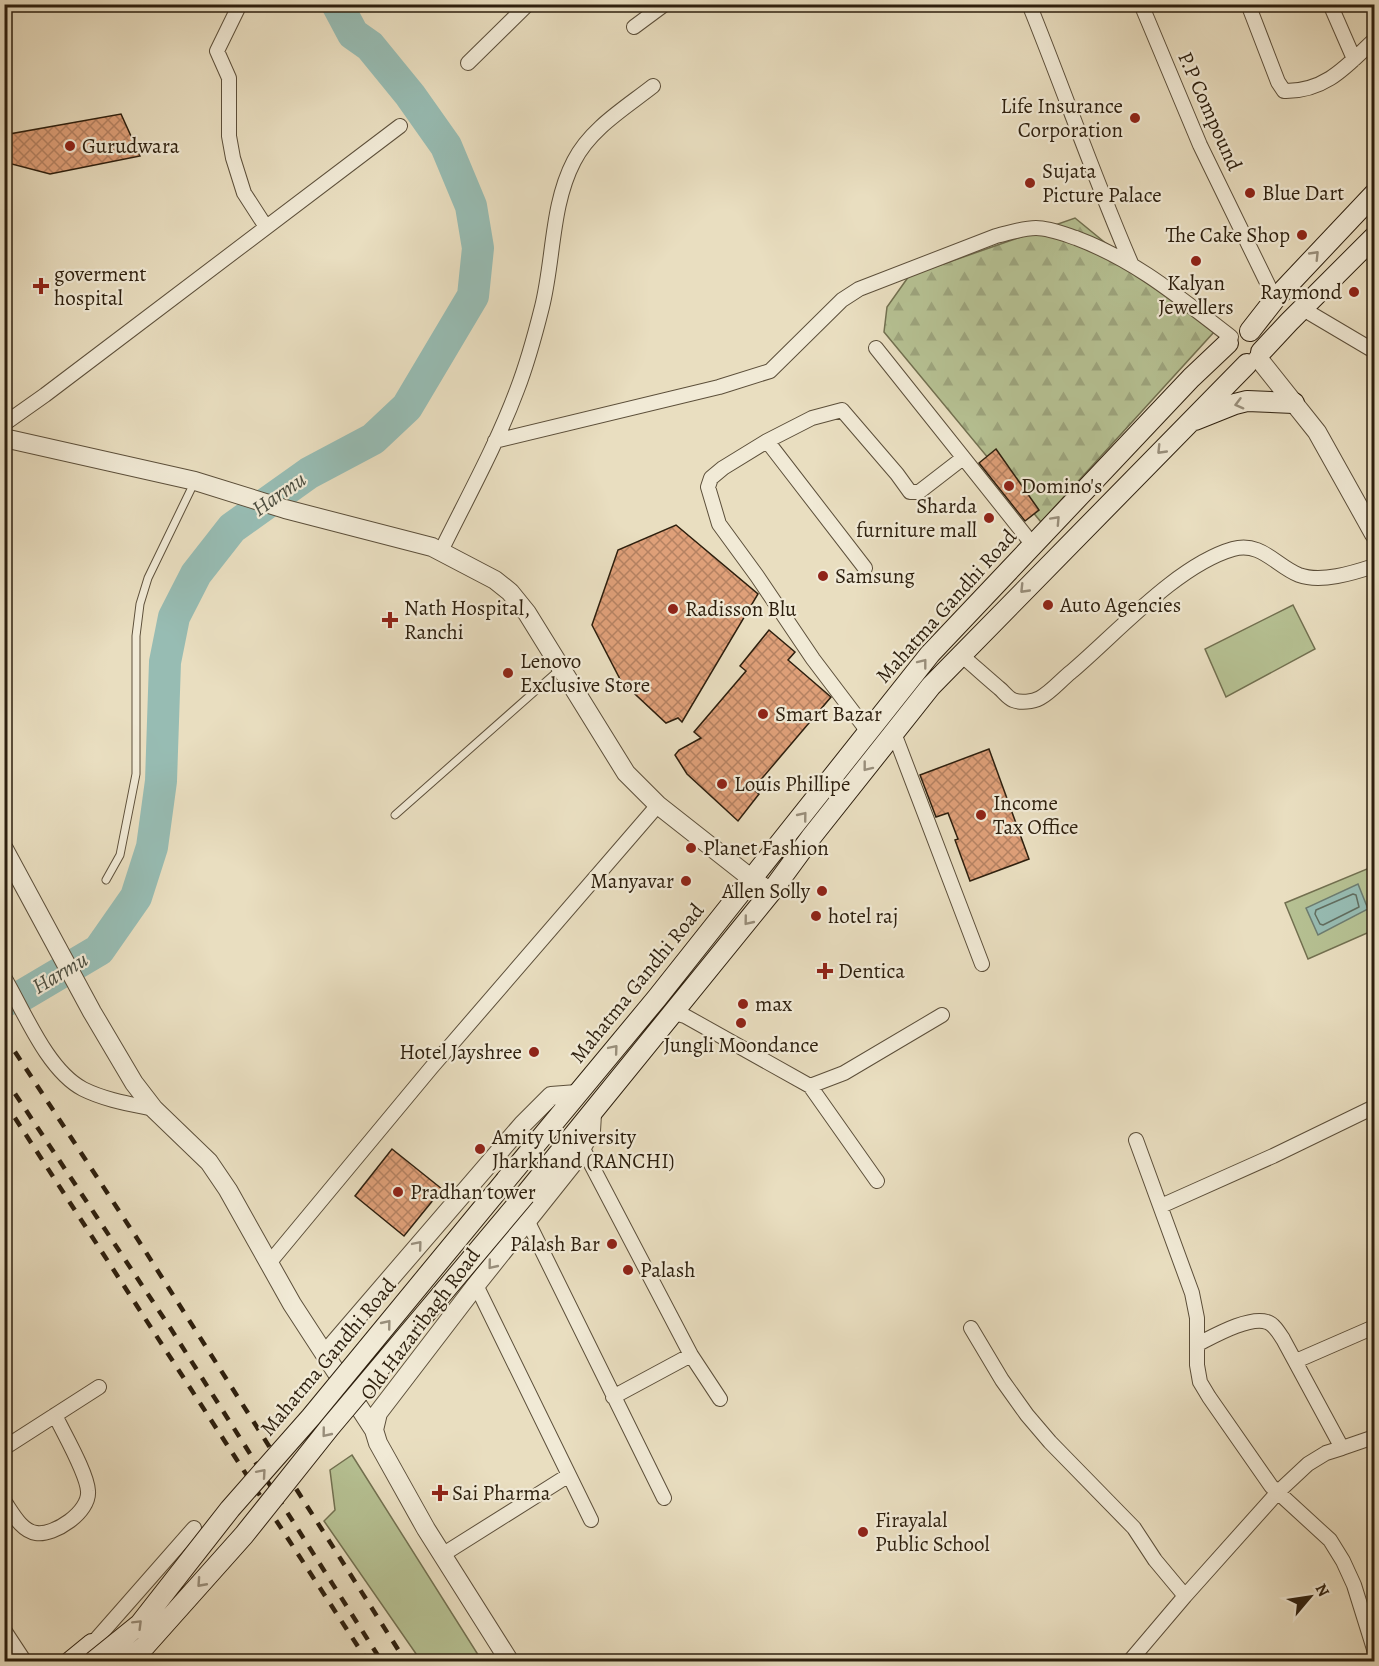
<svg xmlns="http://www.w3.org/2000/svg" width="1379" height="1666" viewBox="0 0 1379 1666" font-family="Alegreya,serif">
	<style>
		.grass { fill: #b6c193; stroke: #727050; stroke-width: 1.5 }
		.forest { fill: url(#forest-firs); stroke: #727050; stroke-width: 1.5 }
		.water { fill: #97bcb3; stroke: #6d7d71; stroke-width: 1.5 }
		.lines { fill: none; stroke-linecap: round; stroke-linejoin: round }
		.shore { stroke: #626e60; stroke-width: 1.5 }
		.river { stroke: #97bcb3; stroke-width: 32 }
		.building { fill: url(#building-cross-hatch); stroke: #2d1f0e; stroke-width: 1.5 }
		.service-casing { stroke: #5c4f3a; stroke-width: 9 }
		.minor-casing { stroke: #5c4f3a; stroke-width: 16 }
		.tertiary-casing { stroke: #5c4f3a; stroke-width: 20 }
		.secondary-casing { stroke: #2d1f0e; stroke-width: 22 }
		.service { stroke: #f1ead6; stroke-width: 7 }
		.minor { stroke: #f1ead6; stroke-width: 14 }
		.tertiary { stroke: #f1ead6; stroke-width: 18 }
		.secondary { stroke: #f1ead6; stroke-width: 20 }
		.rail { stroke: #2d1f0e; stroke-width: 4.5; stroke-dasharray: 10 10; stroke-linecap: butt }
		.secondary-bridge-casing { stroke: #2d1f0e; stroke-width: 22; stroke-linecap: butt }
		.secondary-bridge { stroke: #f1ead6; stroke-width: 20 }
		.oneway { stroke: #998f7c }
		.poi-dot { fill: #8f2418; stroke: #f1ead6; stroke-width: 2 }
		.labels { text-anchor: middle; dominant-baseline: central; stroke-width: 4.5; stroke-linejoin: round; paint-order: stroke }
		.poi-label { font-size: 21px; fill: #2d1f0e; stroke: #f1ead6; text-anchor: start }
		.street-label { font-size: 21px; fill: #2d1f0e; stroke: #f1ead6 }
		.water-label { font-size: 22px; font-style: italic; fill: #4d4e40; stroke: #f1ead6 }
	</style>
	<defs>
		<pattern id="forest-firs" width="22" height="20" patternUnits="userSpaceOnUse" patternTransform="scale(1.5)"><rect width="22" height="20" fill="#b6c193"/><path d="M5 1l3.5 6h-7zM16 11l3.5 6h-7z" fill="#9da57e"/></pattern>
		<pattern id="building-cross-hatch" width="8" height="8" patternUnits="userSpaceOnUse" patternTransform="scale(1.5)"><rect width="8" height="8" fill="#dfa079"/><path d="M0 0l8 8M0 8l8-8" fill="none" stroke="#b58262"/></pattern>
	</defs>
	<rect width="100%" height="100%" fill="#e9dec0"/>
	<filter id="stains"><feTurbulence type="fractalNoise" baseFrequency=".00333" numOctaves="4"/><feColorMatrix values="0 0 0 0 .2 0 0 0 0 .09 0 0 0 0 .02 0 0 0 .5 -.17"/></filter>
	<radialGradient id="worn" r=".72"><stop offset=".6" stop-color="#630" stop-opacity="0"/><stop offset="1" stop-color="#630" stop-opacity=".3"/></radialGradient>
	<!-- grass -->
	<path class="grass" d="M1293 605 1315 649 1226 697 1205 649Z
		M1374 866V930L1308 959 1285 903Z
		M352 1455 482 1661H421L324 1521 335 1510 330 1470Z"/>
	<!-- forest -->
	<path class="forest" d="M1075 218 1214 332 1041 522 884 332 887 307 909 276Z"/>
	<!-- water -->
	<path class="water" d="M1358 884 1368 909 1318 935 1306 908Z"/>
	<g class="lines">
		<!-- shore -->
		<path class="shore" d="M1353 894 1356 895 1359 907 1323 925 1320 924 1315 914 1316 910Z"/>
		<!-- river -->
		<path class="river" d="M4 1001 23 995 99 950 136 897 152 847 161 781 165 662 174 617 196 574 232 528 309 473 373 439 407 407 473 296 478 248 471 206 446 146 410 95 370 46 353 34 337 4"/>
	</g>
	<!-- building -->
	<path class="building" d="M121 114 140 156 50 174 4 162V135Z
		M996 449 1039 510 1025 521 979 463Z
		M676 525 758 594 682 722 678 718 666 723 621 681 592 625 618 550Z
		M769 630 795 652 788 660 831 697 753 789 759 794 738 821 687 774 675 755 679 750 701 738 694 732 746 671 740 666Z
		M989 749 1029 859 970 881 955 840 958 839 948 813 936 817 920 775Z
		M392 1149 442 1189 404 1236 355 1196Z"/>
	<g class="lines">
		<defs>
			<path id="service" d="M395 815 559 670
				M106 880 120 855 136 774V636L140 604 148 578 195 481"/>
			<path id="minor" d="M240 4 217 51 229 78V136L233 158 244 193 266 227
				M1029 4C1064 90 1094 178 1131 263
				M1141 4 1200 145 1275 299
				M1248 4 1278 82 1284 91C1325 92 1347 66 1374 40
				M1330 4 1354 59
				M634 27 665 4
				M468 63 528 4
				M1303 309 1374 351
				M876 348 1033 545
				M4 424 45 395 400 126
				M495 441 719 387 770 371 842 300 859 289 996 236C1009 233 1023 228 1036 228 1049 228 1064 234 1076 238 1137 261 1180 298 1231 337
				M767 441 723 468 711 478 708 487 719 524 757 576 813 659 869 733
				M441 551C467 498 496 446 517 390 527 364 535 335 542 307 554 259 551 205 574 161 590 129 625 108 653 86
				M865 568 767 441 812 418 842 410 897 474 910 492H919L963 458
				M961 655C974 666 986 677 999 688 1003 691 1008 698 1013 700 1020 703 1033 702 1040 698 1051 692 1061 680 1071 672 1116 634 1177 565 1233 549 1261 541 1276 566 1299 575 1321 583 1353 573 1374 566
				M894 733 982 964
				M4 977C24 1011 47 1070 83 1089 105 1100 130 1104 154 1109
				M674 1013 685 1016 810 1086 844 1073 942 1015
				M810 1086 877 1181
				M1136 1140 1192 1293 1197 1318V1365L1200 1382 1209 1397 1271 1486 1330 1540 1343 1561 1354 1585 1374 1649
				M582 1147 691 1355 720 1399
				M1161 1206 1273 1156 1374 1107
				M527 1220 664 1498
				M270 1262 431 1068 658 805
				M476 1285 591 1520
				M971 1328 1002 1380 1027 1415 1050 1442 1134 1528 1155 1560 1185 1596
				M1296 1361 1374 1327
				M613 1397 691 1355
				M4 1448 99 1387
				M1342 1448 1374 1437
				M4 1501C12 1512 21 1531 36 1533 54 1536 90 1512 88 1491 87 1473 64 1434 55 1415
				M442 1555 569 1475
				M4 1630 25 1662
				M92 1644 194 1528
				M1129 1662 1185 1596 1278 1492 1308 1464 1326 1453 1342 1448 1283 1339C1279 1333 1274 1324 1267 1322 1249 1316 1214 1336 1198 1344"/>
			<path id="tertiary" d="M1258 358 1317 432 1374 534
				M4 438 195 481 285 509 432 547 495 580 510 592 527 613 626 773 658 805 752 879 771 892
				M4 849 92 1012 134 1083 154 1109 209 1162 228 1190 292 1304 374 1430
				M326 1353 523 1124 551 1096 577 1094
				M510 1662 426 1529 378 1443 374 1430 378 1413 476 1285 574 1162 591 1131 592 1114"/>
			<path id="secondary" d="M1250 331 1275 299 1374 194
				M1261 352 1289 322 1374 237
				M1195 420 1235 404 1247 401 1294 403
				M506 1180 657 998 930 654 1191 378 1228 343
				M525 1195 771 892 812 836 931 686 1247 364
				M70 1662 92 1644 103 1662"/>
		</defs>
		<!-- service casing -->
		<use href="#service" class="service-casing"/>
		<!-- minor casing -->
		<use href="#minor" class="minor-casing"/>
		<!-- tertiary casing -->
		<use href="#tertiary" class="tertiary-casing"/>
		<!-- secondary casing -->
		<use href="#secondary" class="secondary-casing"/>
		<!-- service -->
		<use href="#service" class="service"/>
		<!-- minor -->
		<use href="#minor" class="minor"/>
		<!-- tertiary -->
		<use href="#tertiary" class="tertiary"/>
		<!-- secondary -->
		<use href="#secondary" class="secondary"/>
		<!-- rail -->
		<path class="rail" d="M4 1035 142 1246 406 1662
			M4 1077 171 1329 382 1662
			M4 1101 368 1662"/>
		<defs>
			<path id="secondary-bridge" d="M93 1662 140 1624 230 1509 311 1417 506 1180
				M124 1662 145 1646 244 1535 330 1427 525 1195"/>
		</defs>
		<!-- secondary-bridge casing -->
		<use href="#secondary-bridge" class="secondary-bridge-casing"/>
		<!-- secondary-bridge -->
		<use href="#secondary-bridge" class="secondary-bridge"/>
	</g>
	<!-- one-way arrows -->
	<defs><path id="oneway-chevron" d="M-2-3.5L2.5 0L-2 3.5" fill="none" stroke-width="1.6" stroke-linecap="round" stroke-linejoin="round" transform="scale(1.5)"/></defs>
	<g class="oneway">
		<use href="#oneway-chevron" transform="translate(1315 255) rotate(-46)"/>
		<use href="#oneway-chevron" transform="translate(1239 404) rotate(165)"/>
		<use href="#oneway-chevron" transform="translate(1161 450) rotate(134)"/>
		<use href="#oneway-chevron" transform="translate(1056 520) rotate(-47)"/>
		<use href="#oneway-chevron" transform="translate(1024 589) rotate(134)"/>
		<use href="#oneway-chevron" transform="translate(923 663) rotate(-52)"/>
		<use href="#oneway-chevron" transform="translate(867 767) rotate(128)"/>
		<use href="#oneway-chevron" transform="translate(803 816) rotate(-51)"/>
		<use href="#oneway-chevron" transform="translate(748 921) rotate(129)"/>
		<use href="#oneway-chevron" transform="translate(614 1049) rotate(-50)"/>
		<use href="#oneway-chevron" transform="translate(418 1245) rotate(-50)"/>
		<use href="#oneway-chevron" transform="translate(492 1265) rotate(129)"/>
		<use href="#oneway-chevron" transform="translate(387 1324) rotate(-51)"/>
		<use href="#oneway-chevron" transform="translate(326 1433) rotate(129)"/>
		<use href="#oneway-chevron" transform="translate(262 1473) rotate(-49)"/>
		<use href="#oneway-chevron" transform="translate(201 1583) rotate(132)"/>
		<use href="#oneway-chevron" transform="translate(138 1624) rotate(-45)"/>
	</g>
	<!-- markers -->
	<g class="poi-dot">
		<circle cx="1135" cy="118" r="6"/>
		<circle cx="70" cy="146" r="6"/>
		<circle cx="1030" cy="183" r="6"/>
		<circle cx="1250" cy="193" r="6"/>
		<circle cx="1302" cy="235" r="6"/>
		<circle cx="1196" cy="261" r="6"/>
		<path d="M38 277h6v6h6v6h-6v6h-6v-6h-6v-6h6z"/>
		<circle cx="1354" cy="292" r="6"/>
		<circle cx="1009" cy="486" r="6"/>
		<circle cx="989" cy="518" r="6"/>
		<circle cx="823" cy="576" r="6"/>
		<circle cx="1048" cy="605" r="6"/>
		<circle cx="673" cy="609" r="6"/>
		<path d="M387 611h6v6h6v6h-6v6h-6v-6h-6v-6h6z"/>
		<circle cx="508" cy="673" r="6"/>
		<circle cx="763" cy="714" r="6"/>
		<circle cx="722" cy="784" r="6"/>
		<circle cx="981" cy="815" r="6"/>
		<circle cx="691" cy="848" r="6"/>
		<circle cx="686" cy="881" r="6"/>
		<circle cx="822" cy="891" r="6"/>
		<circle cx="816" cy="916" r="6"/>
		<path d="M822 962h6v6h6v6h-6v6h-6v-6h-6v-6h6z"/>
		<circle cx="743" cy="1004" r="6"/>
		<circle cx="741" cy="1023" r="6"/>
		<circle cx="534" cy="1052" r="6"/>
		<circle cx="480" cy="1149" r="6"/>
		<circle cx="398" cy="1192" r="6"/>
		<circle cx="612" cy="1244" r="6"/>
		<circle cx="628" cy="1270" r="6"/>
		<path d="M437 1484h6v6h6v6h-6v6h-6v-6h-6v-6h6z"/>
		<circle cx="863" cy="1532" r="6"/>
	</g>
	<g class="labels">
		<!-- poi labels -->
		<g class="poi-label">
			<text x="1123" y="106" text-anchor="end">Life Insurance<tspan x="1123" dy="24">Corporation</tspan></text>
			<text x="82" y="146">Gurudwara</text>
			<text x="1042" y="171">Sujata<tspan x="1042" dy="24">Picture Palace</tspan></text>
			<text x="1262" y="193">Blue Dart</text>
			<text x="1290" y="235" text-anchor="end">The Cake Shop</text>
			<text x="54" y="274">goverment<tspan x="54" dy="24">hospital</tspan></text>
			<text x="1196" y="283" text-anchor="middle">Kalyan<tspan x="1196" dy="24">Jewellers</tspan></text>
			<text x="1342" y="292" text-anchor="end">Raymond</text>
			<text x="1021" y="486">Domino's</text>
			<text x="977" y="506" text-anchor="end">Sharda<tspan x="977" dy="24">furniture mall</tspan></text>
			<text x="835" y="576">Samsung</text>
			<text x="1060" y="605">Auto Agencies</text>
			<text x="404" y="608">Nath Hospital,<tspan x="404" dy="24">Ranchi</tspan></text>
			<text x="685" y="609">Radisson Blu</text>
			<text x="520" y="661">Lenovo<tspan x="520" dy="24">Exclusive Store</tspan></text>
			<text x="775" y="714">Smart Bazar</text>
			<text x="734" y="784">Louis Phillipe</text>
			<text x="993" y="803">Income<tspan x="993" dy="24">Tax Office</tspan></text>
			<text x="703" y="848">Planet Fashion</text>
			<text x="674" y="881" text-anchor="end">Manyavar</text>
			<text x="810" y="891" text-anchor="end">Allen Solly</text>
			<text x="828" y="916">hotel raj</text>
			<text x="838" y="971">Dentica</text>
			<text x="755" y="1004">max</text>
			<text x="741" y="1045" text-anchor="middle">Jungli Moondance</text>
			<text x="522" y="1052" text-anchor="end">Hotel Jayshree</text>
			<text x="492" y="1137">Amity University<tspan x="492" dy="24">Jharkhand (RANCHI)</tspan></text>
			<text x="410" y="1192">Pradhan tower</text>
			<text x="600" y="1244" text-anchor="end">Palash Bar</text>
			<text x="640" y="1270">Palash</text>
			<text x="452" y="1493">Sai Pharma</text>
			<text x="875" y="1520">Firayalal<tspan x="875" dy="24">Public School</tspan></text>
		</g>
		<!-- street labels -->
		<g class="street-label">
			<text transform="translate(1210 111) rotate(66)">P.P Compound</text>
			<text transform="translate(946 606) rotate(-48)">Mahatma Gandhi Road</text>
			<text transform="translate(637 983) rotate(-51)">Mahatma Gandhi Road</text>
			<text transform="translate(420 1324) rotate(-53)">Old Hazaribagh Road</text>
			<text transform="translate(328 1357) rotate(-50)">Mahatma Gandhi Road</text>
		</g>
		<!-- water labels -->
		<g class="water-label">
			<text transform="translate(279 494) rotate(-35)">Harmu</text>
			<text transform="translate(60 973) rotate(-31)">Harmu</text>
		</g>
	</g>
	<!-- margin -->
	<rect width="1379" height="1666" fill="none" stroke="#e9dec0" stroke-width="24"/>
	<rect x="6" y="6" width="1367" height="1654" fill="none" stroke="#2d1f0e" stroke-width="3"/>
	<rect x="12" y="12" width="1355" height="1642" fill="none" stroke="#2d1f0e" stroke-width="1.5"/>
	<!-- north arrow -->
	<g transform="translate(1310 1597) rotate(61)" stroke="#f1ead6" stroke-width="4.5" paint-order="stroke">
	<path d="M0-4.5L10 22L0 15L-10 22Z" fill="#2d1f0e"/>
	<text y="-9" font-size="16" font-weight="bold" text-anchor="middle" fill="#2d1f0e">N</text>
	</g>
	<rect width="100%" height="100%" filter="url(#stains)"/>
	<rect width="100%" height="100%" fill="url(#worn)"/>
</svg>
